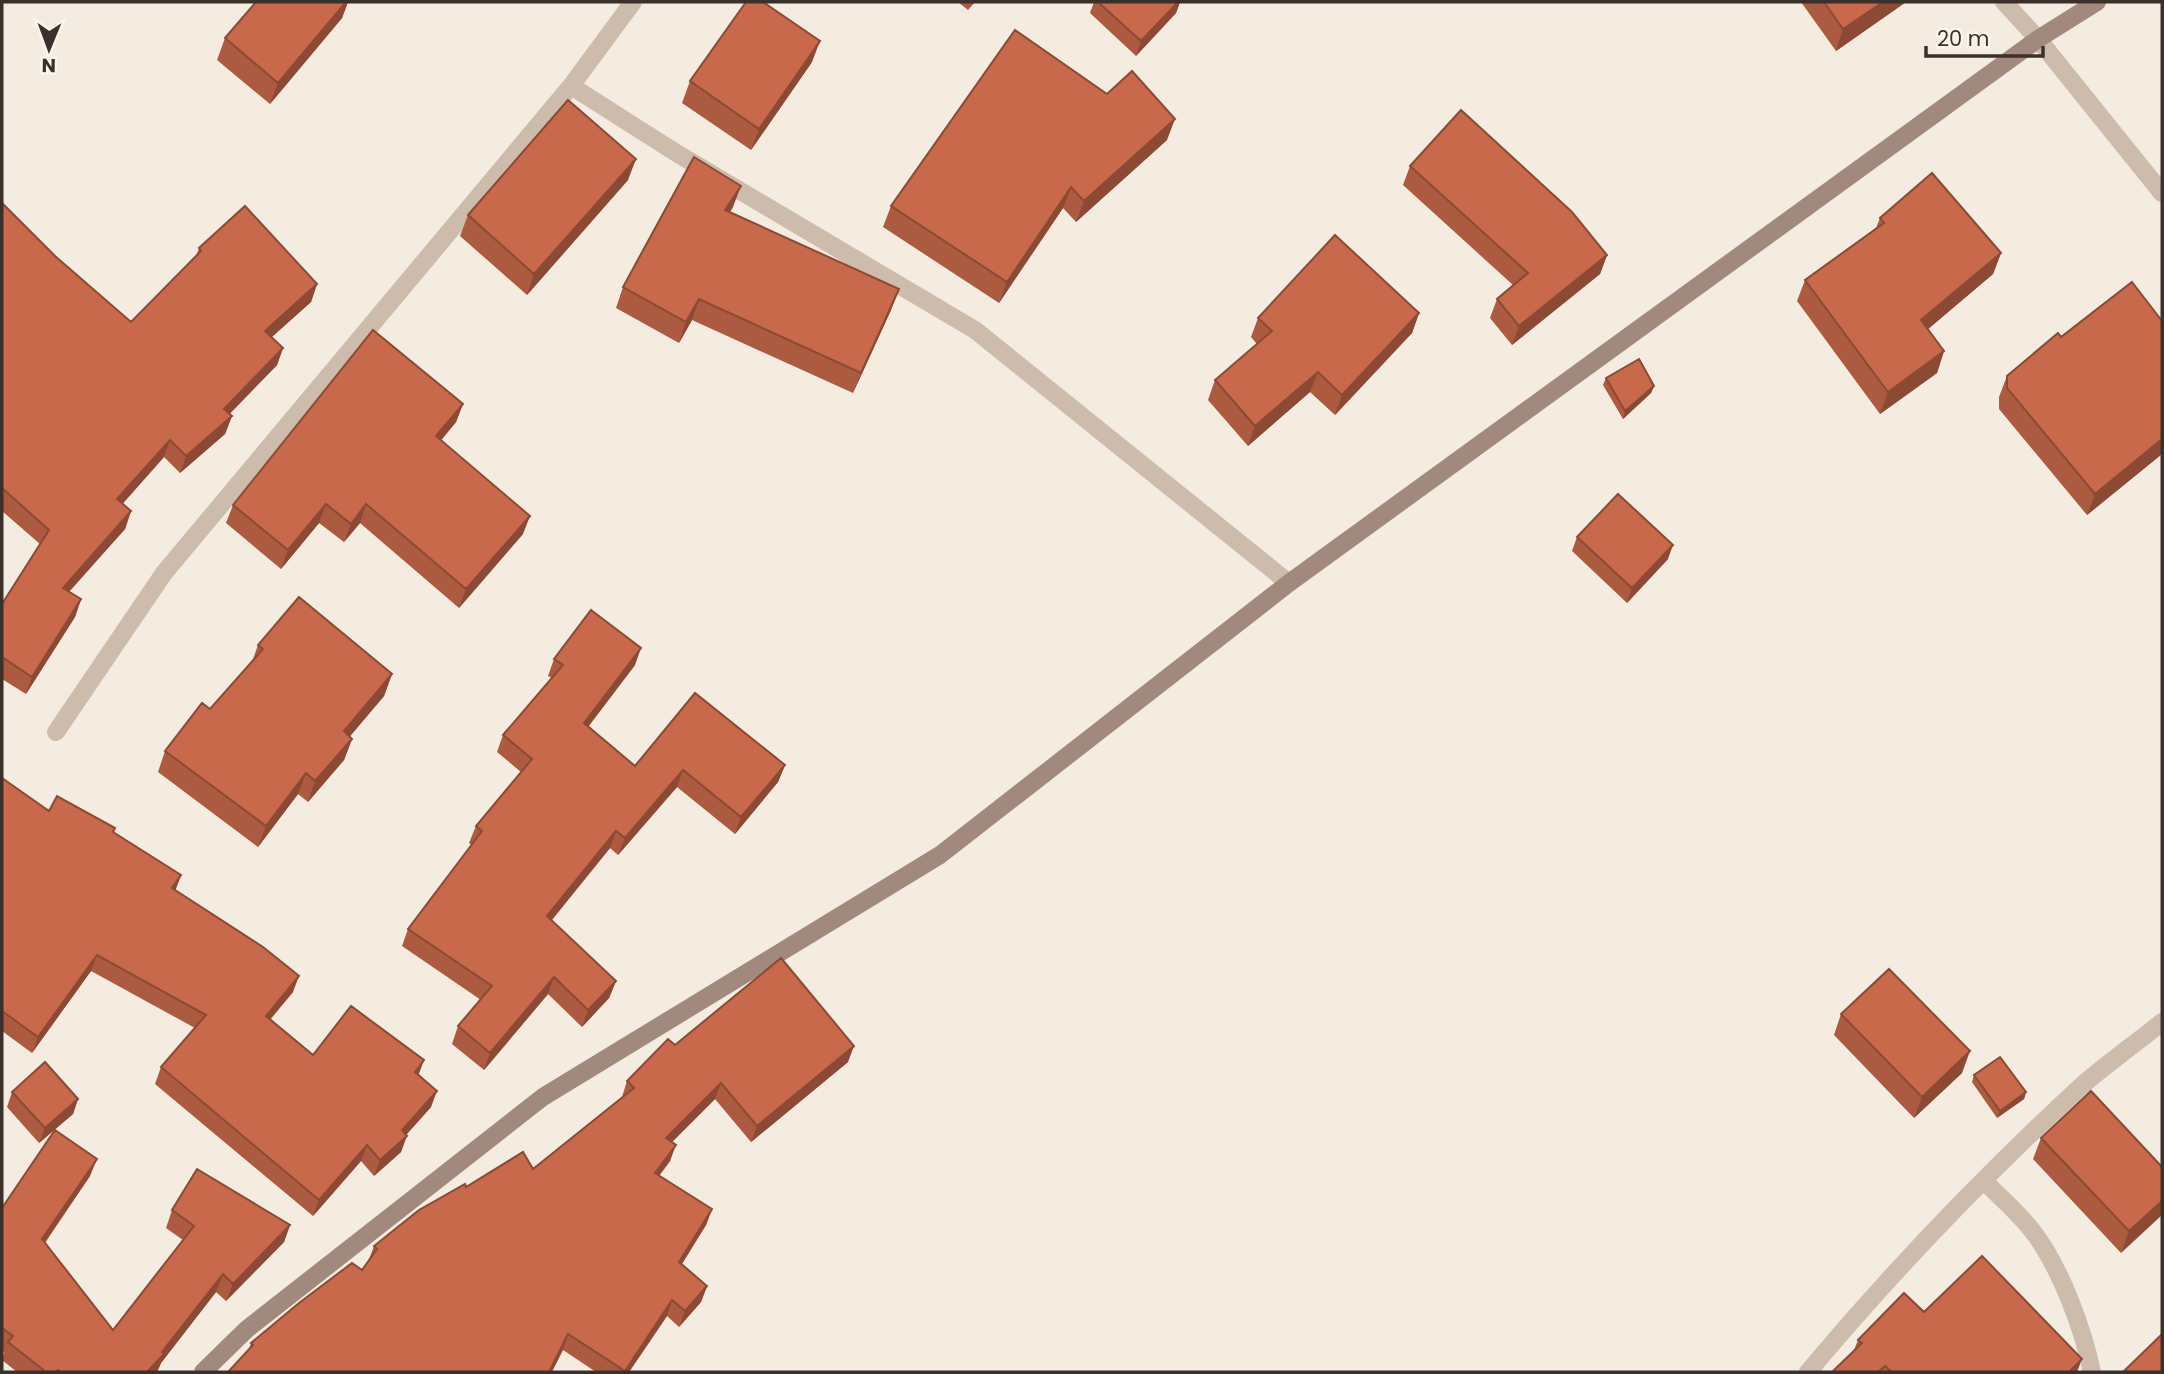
<svg xmlns="http://www.w3.org/2000/svg" width="2164" height="1374" viewBox="0 0 2164 1374" font-family="Poppins,sans-serif">
	<style>
		.lines { fill: none; stroke-linecap: round; stroke-linejoin: round }
		.minor { stroke: #cdbbac; stroke-width: 18 }
		.secondary { stroke: #a18a7d; stroke-width: 18 }
		.wall { fill: #ac5a40 }
		.shaded-wall { fill: #8c4a34 }
		.building { fill: #c8694b; stroke: #8c4a34; stroke-width: 2 }
	</style>
	<rect width="100%" height="100%" fill="#f4ebe1"/>
	<g class="lines">
		<!-- minor -->
		<path class="minor" d="M2004 2 2038 39 2162 193
			M571 86 678 154 975 330 1289 583
			M56 732 164 573 571 86 633 2
			M1985 1182C2001 1198 2020 1214 2034 1233 2061 1269 2083 1329 2092 1372
			M1808 1372C1891 1273 1984 1176 2079 1088 2105 1065 2135 1044 2162 1022"/>
		<!-- secondary -->
		<path class="secondary" d="M203 1372 247 1329 543 1097 940 855 1289 583 2038 39 2097 2"/>
	</g>
	<!-- wall -->
	<path class="wall" d="M256 2H348L342 18 270 104 217 60 225 38Z
		M958 2H975L968 10Z
		M1094 2H1180L1176 13 1136 56 1090 13Z
		M1801 2H1906L1836 51Z
		M812 62 751 150 682 103 690 81Z
		M1167 140 1076 222 1063 208 999 303 883 227 891 206Z
		M1410 166 1607 255 1600 274 1512 345 1490 318 1497 299 1513 285 1403 185Z
		M628 180 527 295 460 236 468 215Z
		M2 203 55 256 131 322 196 256 199 248 317 284 311 302 272 337 283 348 277 365 229 414 232 416 225 434 180 473 164 457 122 504 131 511 125 529 69 592 81 599 75 617 26 694 2 679V604L40 544 2 511Z
		M733 207 730 212 891 310 853 393 692 320 679 343 616 308 623 287Z
		M1880 218 2001 253 1993 274 1928 329 1944 351 1937 373 1880 414 1797 301 1805 280 1876 228Z
		M1419 313 1412 333 1335 415 1310 392 1248 446 1208 400 1215 380 1257 344 1251 337 1258 318Z
		M2162 321V454L2087 515 1999 409V397L2007 376 2061 337Z
		M1606 378 1654 386 1651 393 1623 419 1603 385Z
		M463 404 456 422 441 440 523 534 459 608 360 523 344 542 319 523 281 569 226 523 233 505Z
		M1577 537 1668 559 1627 603 1572 551Z
		M258 645 392 674 384 696 349 737 352 739 344 760 308 802 298 794 258 847 158 772 165 751 210 709 252 662Z
		M554 659 635 665 588 727 635 766 785 765 778 782 735 834 677 787 618 855 610 848 552 920 616 981 609 998 582 1027 548 994 484 1070 452 1044 458 1026 481 1000 402 946 408 929 472 845 469 843 476 826 521 772 497 752 503 735 552 678 548 676Z
		M2 778 49 811 115 828 113 832 181 875 175 891 293 992 270 1019 313 1055 424 1060 418 1075 431 1107 406 1135 401 1152 374 1176 361 1161 313 1216 155 1084 161 1067 195 1028 91 971 32 1053 2 1031Z
		M1841 1014 1962 1073 1914 1118 1834 1035Z
		M675 1045 848 1062 751 1142 715 1099 672 1142 670 1161 659 1176 712 1209 706 1225 682 1264 707 1286 701 1302 679 1327 667 1316 629 1372H596L563 1350 249 1349 251 1343 362 1270 368 1262 374 1246 466 1187 533 1169 622 1097 627 1081Z
		M1974 1075 2026 1092 2024 1099 1997 1118 1972 1082Z
		M12 1092 78 1099 73 1114 39 1143 7 1107Z
		M2041 1138 2162 1167 2121 1253 2033 1159Z
		M90 1176 45 1243 113 1330 183 1240 166 1228 172 1210 290 1225 284 1242 226 1301 216 1292 161 1363 157 1372H17L2 1360 4 1352 2 1350V1208Z
		M1924 1312 2077 1372H1832L1854 1350 1858 1340Z"/>
	<!-- shaded-wall -->
	<path class="shaded-wall" d="M346 2H348L342 18 270 104 278 83Z
		M1178 2H1180L1176 13 1136 56 1141 41Z
		M1883 2H1906L1836 51 1843 29Z
		M820 41 812 62 751 150 759 129Z
		M1175 119 1167 140 1076 222 1084 201Z
		M636 159 628 180 527 295 534 274Z
		M741 186 733 207 718 230 725 210Z
		M1071 187 1063 208 999 303 1007 282Z
		M2001 253 1993 274 1914 341 1921 320Z
		M1607 255 1600 274 1512 345 1519 326Z
		M317 284 311 302 259 348 265 331Z
		M899 289 891 310 853 393 861 373Z
		M699 299 692 320 679 343 686 322Z
		M1419 313 1412 333 1335 415 1342 395Z
		M283 348 277 365 218 426 224 409Z
		M1944 351 1937 373 1880 414 1888 392Z
		M1318 372 1310 392 1248 446 1255 426Z
		M1654 386 1651 393 1623 419 1625 411Z
		M463 404 456 422 430 454 436 436Z
		M232 416 225 434 180 473 186 456Z
		M2162 439V454L2087 515 2095 494Z
		M170 440 164 457 111 517 117 499Z
		M326 504 319 523 281 569 288 550Z
		M366 504 360 523 344 542 351 524Z
		M131 511 125 529 57 605 63 588Z
		M530 516 523 534 459 608 466 589Z
		M1673 545 1668 559 1627 603 1632 588Z
		M81 599 75 617 26 694 32 677Z
		M641 648 635 665 578 740 584 723Z
		M392 674 384 696 336 753 344 731Z
		M352 739 344 760 308 802 315 781Z
		M785 765 778 782 735 834 741 817Z
		M683 770 677 787 618 855 625 838Z
		M306 773 298 794 258 847 266 826Z
		M616 831 610 848 541 933 547 916Z
		M181 875 175 891 172 888Z
		M97 955 91 971 32 1053 38 1037Z
		M299 976 293 992 260 1032 266 1016Z
		M554 977 548 994 484 1070 490 1053Z
		M616 981 609 998 582 1027 588 1010Z
		M854 1046 848 1062 751 1142 757 1126Z
		M1970 1051 1962 1073 1914 1118 1922 1097Z
		M424 1060 418 1076 415 1072Z
		M721 1083 715 1099 660 1154 666 1138Z
		M437 1091 431 1107 398 1144 407 1136 401 1152 374 1176 380 1160 402 1130Z
		M2026 1092 2024 1099 1997 1118 2000 1111Z
		M78 1099 73 1114 39 1143 45 1128Z
		M367 1145 361 1161 313 1216 319 1200Z
		M676 1145 670 1161 649 1189 655 1173Z
		M97 1159 90 1176 35 1256 42 1239Z
		M2162 1201V1215L2121 1253 2129 1231Z
		M712 1209 706 1225 673 1278 679 1262Z
		M290 1225 284 1242 226 1301 233 1284Z
		M223 1274 216 1292 161 1363 157 1372H147Z
		M707 1286 701 1302 679 1327 685 1311Z
		M672 1300 667 1316 629 1372H624Z
		M568 1334 563 1350 552 1372H549Z
		M2082 1359 2077 1372H2069Z"/>
	<!-- building -->
	<path class="building" d="M256 2H346L278 83 225 38Z
		M746 2H763L820 41 759 129 690 81Z
		M1098 2H1178L1141 41Z
		M1824 2H1883L1843 29Z
		M1015 30 1107 94 1132 71 1175 119 1084 201 1071 187 1007 282 891 206Z
		M568 100 636 159 534 274 468 215Z
		M1461 110 1572 212 1607 255 1519 326 1497 299 1528 273 1410 166Z
		M694 157 741 186 725 210 899 289 861 373 699 299 686 322 623 287Z
		M1932 173 2001 253 1921 320 1944 351 1888 392 1805 280 1884 223 1880 218Z
		M2 203 55 256 131 322 201 251 199 248 245 206 317 284 265 331 283 348 224 409 232 416 186 456 170 440 117 499 131 511 63 588 81 599 32 677 2 657V604L49 530 2 488Z
		M1335 235 1419 313 1342 395 1318 372 1255 426 1215 380 1272 331 1258 318Z
		M2132 282 2162 321V439L2095 494 2007 388V376L2058 333 2061 337Z
		M373 330 463 404 436 436 530 516 466 589 366 504 351 524 326 504 288 550 233 505Z
		M1639 359 1654 386 1625 411 1606 378Z
		M1618 494 1673 545 1632 588 1577 537Z
		M299 597 392 674 344 731 352 739 315 781 306 773 266 826 165 751 202 703 210 709 263 649 258 645Z
		M591 610 641 648 584 723 635 766 695 693 785 765 741 817 683 770 625 838 616 831 547 916 616 981 588 1010 554 977 490 1053 458 1026 492 986 408 929 482 831 476 826 532 759 503 735 563 665 554 659Z
		M2 778 49 811 57 796 115 828 113 832 181 875 172 888 263 947 299 976 266 1016 313 1055 351 1006 424 1060 415 1072 437 1091 402 1130 407 1136 380 1160 367 1145 319 1200 161 1067 206 1015 97 955 38 1037 2 1011Z
		M781 958 854 1046 757 1126 721 1083 666 1138 676 1145 655 1173 712 1209 679 1262 707 1286 685 1311 672 1300 625 1371 568 1334 549 1372H228L253 1345 251 1343 299 1303 352 1263 362 1270 377 1249 374 1246 419 1210 465 1184 466 1187 523 1152 533 1169 634 1088 627 1081 668 1039 675 1045Z
		M1889 969 1970 1051 1922 1097 1841 1014Z
		M2000 1057 2026 1092 2000 1111 1974 1075Z
		M45 1062 78 1099 45 1128 12 1092Z
		M2091 1091 2162 1167V1201L2129 1231 2041 1138Z
		M55 1130 97 1159 42 1239 113 1330 194 1226 172 1210 197 1169 290 1225 233 1284 223 1274 162 1352 164 1354 147 1372H61L58 1370 56 1372H46L8 1342 13 1336 2 1328V1208Z
		M1982 1256 2082 1359 2069 1372H1892L1885 1366 1878 1372H1832L1862 1343 1858 1340 1904 1293 1924 1312Z
		M2162 1334V1372H2123Z"/>
	<!-- border -->
	<rect width="2164" height="1374" fill="none" stroke="#3b302b" stroke-width="7"/>
	<!-- north arrow -->
	<g transform="translate(49 49) rotate(181)" stroke="#fbf5ee" stroke-width="5" paint-order="stroke">
	<path d="M0-5L12 26L0 18L-12 26Z" fill="#3b302b"/>
	<text y="-10" font-size="19" font-weight="bold" text-anchor="middle" fill="#3b302b">N</text>
	</g>
	<!-- scale -->
	<path d="M1926 46v10h117v-10" fill="none" stroke="#3b302b" stroke-width="3.5"/>
	<text x="1937" y="46" font-size="21" fill="#3b302b" stroke="#fbf5ee" stroke-width="5" paint-order="stroke">20 m</text>
</svg>
